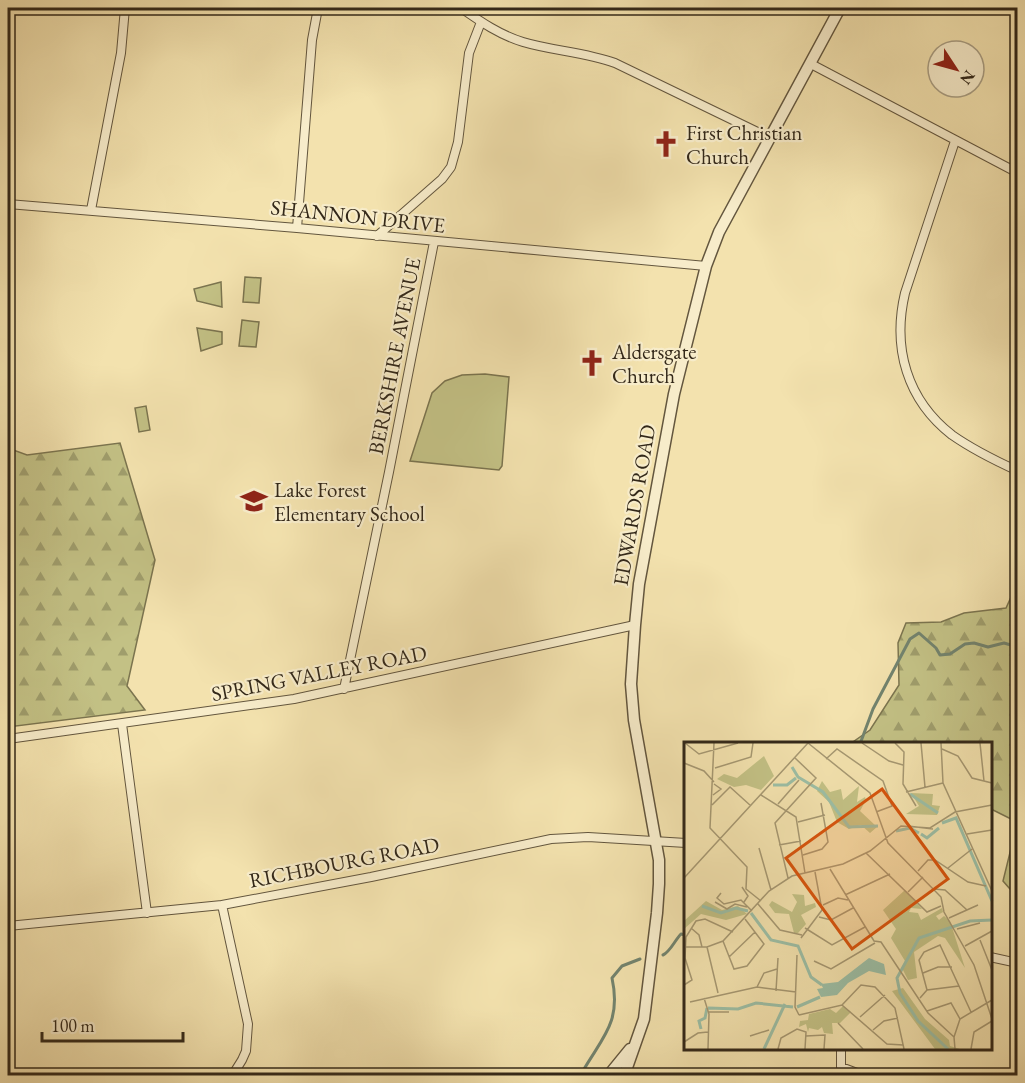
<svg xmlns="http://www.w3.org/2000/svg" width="1025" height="1083" viewBox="0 0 1025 1083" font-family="'EB Garamond',serif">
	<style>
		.forest { fill: url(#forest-firs); stroke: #7b744f; stroke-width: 1.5 }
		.green { fill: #c3c185; stroke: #7b744f; stroke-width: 1.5 }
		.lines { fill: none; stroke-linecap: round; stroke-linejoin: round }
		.stream { stroke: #72836e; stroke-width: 3 }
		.minor-casing { stroke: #63563e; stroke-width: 10 }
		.tertiary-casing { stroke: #63563e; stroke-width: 13 }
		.minor { stroke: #f7ecca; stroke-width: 8 }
		.tertiary { stroke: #f7ecca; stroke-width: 10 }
		.labels { text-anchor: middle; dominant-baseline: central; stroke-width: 4.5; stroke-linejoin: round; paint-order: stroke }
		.poi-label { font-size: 21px; fill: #332819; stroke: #f7ecca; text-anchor: start }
		.street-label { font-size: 21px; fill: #332819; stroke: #f7ecca }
		.inset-river { fill: none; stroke: #9cbfa6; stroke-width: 3 }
		.inset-road { fill: none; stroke: #a69872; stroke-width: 1.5 }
		.view { fill: #d6540d; fill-opacity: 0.15; stroke: #d6540d; stroke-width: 3 }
		.inset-edge { fill: none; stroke: #332819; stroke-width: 3 }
	</style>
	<defs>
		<pattern id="forest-firs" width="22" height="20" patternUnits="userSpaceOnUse" patternTransform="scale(1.5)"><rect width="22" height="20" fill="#c3c185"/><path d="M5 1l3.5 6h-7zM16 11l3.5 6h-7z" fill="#9f9d6c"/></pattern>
	</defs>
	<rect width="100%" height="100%" fill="#f3e2ae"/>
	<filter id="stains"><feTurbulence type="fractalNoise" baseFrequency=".00333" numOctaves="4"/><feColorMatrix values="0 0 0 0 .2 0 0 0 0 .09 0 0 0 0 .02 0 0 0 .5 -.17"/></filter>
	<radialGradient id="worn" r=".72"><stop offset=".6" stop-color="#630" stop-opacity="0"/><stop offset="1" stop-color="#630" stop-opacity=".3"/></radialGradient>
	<!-- forest -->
	<path class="forest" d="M120 443 155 560 127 686 145 710 8 727V448L27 455Z
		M1017 584V822L991 809 990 744H850L870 730 899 685 898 643 906 623 941 622 964 613 1006 608Z
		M1017 824 1018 897H1017L1003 881Z"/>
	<!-- green -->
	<path class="green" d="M245 277 261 278 259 303 243 302Z
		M221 282 222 307 197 301 194 289Z
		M242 320 259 322 256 347 239 346Z
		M197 328 222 332V344L201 351Z
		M485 374 509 377 502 466 499 470 410 461 432 393 445 381 462 375Z
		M146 406 150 430 139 432 135 408Z"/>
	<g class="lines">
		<!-- stream -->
		<path class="stream" d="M860 744 873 709 910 639 919 633 936 648 940 655 950 654 965 644 974 643 988 647 1004 643 1018 647
			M663 955C670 952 675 940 681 934L686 935
			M580 1076C601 1038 622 1024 612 978L622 966 640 959"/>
		<defs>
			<path id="minor" d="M461 8C481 22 500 35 523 42 553 51 585 52 615 63L770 138
				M811 64 1018 173
				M955 141 905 293C892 348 907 400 952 435 972 449 996 461 1018 471
				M8 204 297 228 706 266
				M91 210 121 53 125 8
				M297 228 312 40 318 8
				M377 236 442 179 451 167 458 142 469 53 481 22
				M344 689 389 472 434 242
				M122 724 147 913
				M8 739 294 699 635 625
				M222 905 248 1024 246 1051 242 1060 232 1076
				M8 926 222 905 371 877 551 839 588 837 686 843
				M990 957 1018 963
				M841 1048V1067L865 1076"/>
			<path id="tertiary" d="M608 1076 630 1049
				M624 1076 644 1019 657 913 659 884V860L634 720 631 684 635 625 639 584 674 394 706 266 719 232 840 8"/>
		</defs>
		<!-- minor casing -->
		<use href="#minor" class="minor-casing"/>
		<!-- tertiary casing -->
		<use href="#tertiary" class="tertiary-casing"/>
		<!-- minor -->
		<use href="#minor" class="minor"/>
		<!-- tertiary -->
		<use href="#tertiary" class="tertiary"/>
	</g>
	<!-- icons -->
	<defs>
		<symbol id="church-bare" viewBox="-9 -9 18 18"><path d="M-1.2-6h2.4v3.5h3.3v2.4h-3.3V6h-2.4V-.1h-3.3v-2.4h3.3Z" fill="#8f2418" stroke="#f7ecca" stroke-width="2.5" paint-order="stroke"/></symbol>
		<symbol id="school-bare" viewBox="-9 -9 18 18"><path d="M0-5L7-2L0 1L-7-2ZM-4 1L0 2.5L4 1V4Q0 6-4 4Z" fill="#8f2418" stroke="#f7ecca" stroke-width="2.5" paint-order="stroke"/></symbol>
	</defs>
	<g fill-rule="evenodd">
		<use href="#church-bare" x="647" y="125" width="38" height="38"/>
		<use href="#church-bare" x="573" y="344" width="38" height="38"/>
		<use href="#school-bare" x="235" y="482" width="38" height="38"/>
	</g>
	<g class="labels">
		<!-- poi labels -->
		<g class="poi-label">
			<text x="686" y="132">First Christian<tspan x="686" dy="24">Church</tspan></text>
			<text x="612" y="351">Aldersgate<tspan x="612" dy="24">Church</tspan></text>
			<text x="274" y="489">Lake Forest<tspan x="274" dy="24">Elementary School</tspan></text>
		</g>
		<!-- street labels -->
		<g class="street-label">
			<text transform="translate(358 216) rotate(6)">SHANNON DRIVE</text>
			<text transform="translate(394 356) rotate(-79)">BERKSHIRE AVENUE</text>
			<text transform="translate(634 505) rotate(-80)">EDWARDS ROAD</text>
			<text transform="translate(319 673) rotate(-11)">SPRING VALLEY ROAD</text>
			<text transform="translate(344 862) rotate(-11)">RICHBOURG ROAD</text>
		</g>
	</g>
	<!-- overview -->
	<g transform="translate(684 742)">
		<rect width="308" height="308" fill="#f3e2ae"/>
		<path d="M80 14 90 34 77 48 62 43 50 45 33 37 40 32 53 36ZM138 39 146 50 157 47 159 58 175 44 173 60 181 55 182 58 176 69 193 85 186 91 177 83 165 87 153 80 145 60 133 49ZM227 51 249 52 248 63 256 64 253 73 222 72 235 64ZM221 148 238 167 227 166 225 170 234 171 237 178 258 166 259 170 252 174 255 178 260 174 266 179 281 226 261 196 254 194 230 210 233 236 224 238 218 226 221 219 207 196 212 187 199 168ZM108 152 120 153 121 164 131 161 132 165 117 173 122 182 114 191H110L105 172 91 171 85 163 88 159 108 170 113 160ZM22 159 38 168 54 164 63 172 42 178 17 172 0 187V179ZM219 246 241 277 265 298 266 304 276 307H251L208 249ZM159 264 167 270 156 281H148L149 292 140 291 138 285 134 288 125 286 124 290 122 282 115 285 116 279 124 278 125 272 146 267 152 271Z" fill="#c3c185"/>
		<path d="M185 216 200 222 202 233 185 229 164 241 153 253 137 255 133 247 139 246 137 242 154 240Z" fill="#9cbfa6"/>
		<path class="inset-river" d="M108 25 114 35 139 50 165 85 194 84M89 43H103L112 36M226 52 254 71M258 81 272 76 308 159M212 89 226 86 235 91M237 92 243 96 255 86M18 164 37 171 52 166 64 169M67 171 87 198 114 204 127 235 138 243M113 265 136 255M24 266 54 267 72 261 109 265M17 287 15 279 21 276 23 266M80 307 101 262M264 307 234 279 216 251 213 236 235 196 286 179 308 178"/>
		<path class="inset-road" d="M1 1 15 12 54 1M30 1 26 86 63 125 62 147 77 159M124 1 186 51 204 101 257 155 260 170 290 223 308 277M178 1 205 19 219 23M211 1 220 10 219 42 232 64M237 1 241 45M257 1 259 41 308 149M296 1 300 39M258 7 274 14 288 36 308 41M142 17 153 7 199 39 208 64 192 70M0 21 20 29 30 40M31 26 67 15 69 1M222 50 259 41M29 53 37 47 30 42M77 53 112 75 121 131M94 62 115 38M28 63 46 45 67 64M114 80 141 73M224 84 249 87M283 92 308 88M95 103 117 99M75 106 87 148M182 111 243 170 257 164M119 113 138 107 144 100 137 61M264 126 288 107M146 127 190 199 197 200 244 271 270 295 271 307M234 129 244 118H251L284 140 302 144M0 136 124 1M104 136 91 81 132 36 111 16M58 145 64 154 60 160M250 147 261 148 283 168M224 150 239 135M37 151 33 156 40 162 57 158 68 169M161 153 206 132M31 160 43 167 51 162 63 165M74 162 96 188 118 193M139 163 154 156 164 158M135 175 147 178 169 166M265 176 294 163M7 186 15 193 18 205M121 186 148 203 181 185M273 187 296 181M117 196 138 168 131 130M296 198 308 228M39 199 50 227 63 224 80 202 61 177M281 204 308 189M0 205H23L39 199 85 149 108 134 159 122 186 109 217 84 246 86 271 70 308 63M23 205 34 251M113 213 111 265 115 273M45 215 71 190M130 219 147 227 191 201M239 231 254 225H268M0 243 8 238 1 216 2 195 12 179 21 177 49 190M73 245 80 231 93 227M243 248 235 218 240 210 256 203 287 270M92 249 94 216M20 256 25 272 24 307M236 256 243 248 275 244M6 260 73 245 112 250M158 263 177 243 191 245 211 266 220 307M243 269 267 261 276 277M24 270H45M115 273 158 263 203 302 219 303M176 275 201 253M154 281 179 307M189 288 200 279 214 276M66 294 85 288M122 294 141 293 140 307M270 295 276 277 308 258M0 300 14 291 24 290M94 307 97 296 113 287 122 290 121 307M287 307 290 290 308 279"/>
		<path class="view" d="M198 47 264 137 168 207 102 116Z"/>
		<rect width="308" height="308" class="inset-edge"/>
	</g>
	<!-- margin -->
	<rect width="1025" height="1083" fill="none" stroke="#f3e2ae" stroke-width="30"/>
	<rect x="9" y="9" width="1007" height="1065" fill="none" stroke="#332819" stroke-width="3"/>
	<rect x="15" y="15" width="995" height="1053" fill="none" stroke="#332819" stroke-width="1.5"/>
	<!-- north arrow -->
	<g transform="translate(956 69) rotate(126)"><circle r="28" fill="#f7ecca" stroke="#a99e83" stroke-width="1.5"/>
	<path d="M0-4.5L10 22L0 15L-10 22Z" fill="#8f2418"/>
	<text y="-9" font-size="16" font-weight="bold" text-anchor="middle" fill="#332819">N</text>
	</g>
	<!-- scale -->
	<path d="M42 1032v9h141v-9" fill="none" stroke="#332819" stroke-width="3"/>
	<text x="51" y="1032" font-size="18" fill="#332819" stroke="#f7ecca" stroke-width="4.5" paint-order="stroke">100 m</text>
	<rect width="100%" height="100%" filter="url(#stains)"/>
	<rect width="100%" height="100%" fill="url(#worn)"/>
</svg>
